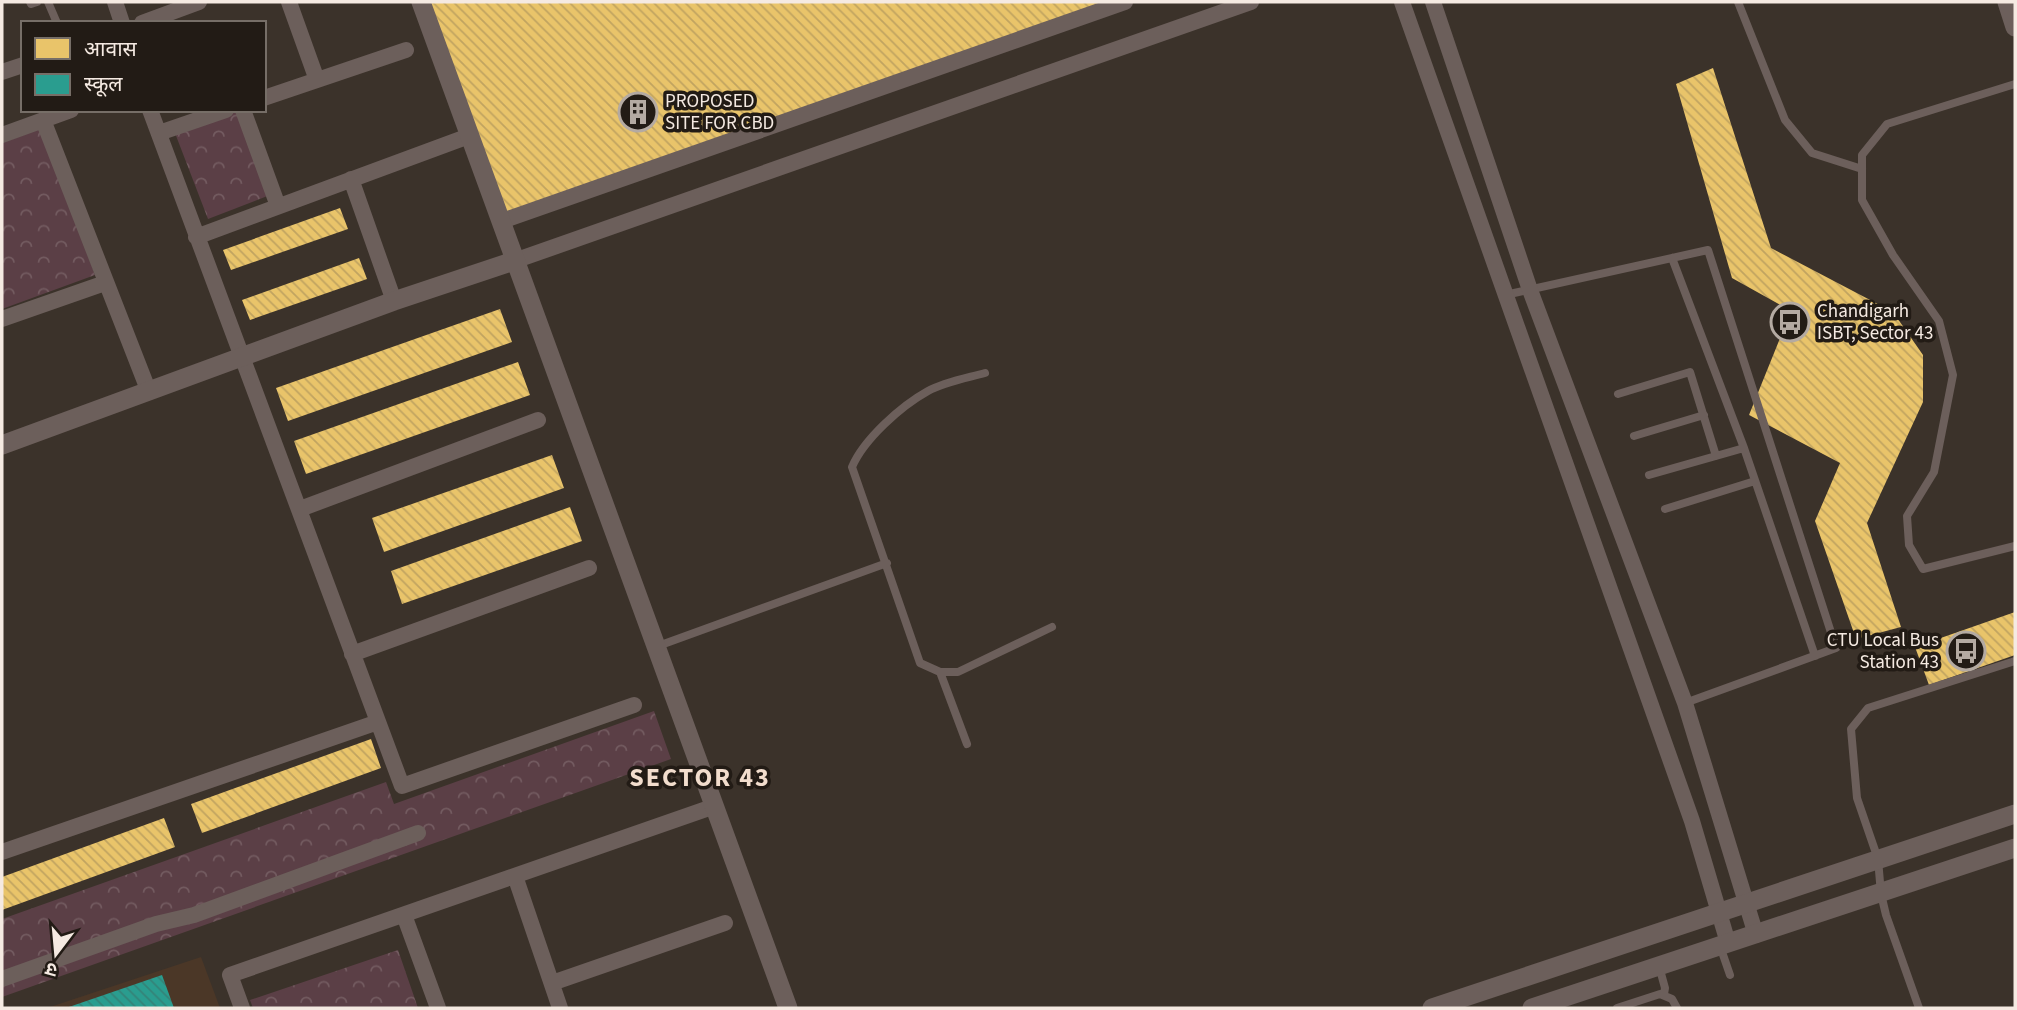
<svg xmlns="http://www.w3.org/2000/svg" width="2017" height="1010" viewBox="0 0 2017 1010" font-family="'Source Sans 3','Noto Sans Devanagari',sans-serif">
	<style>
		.built { fill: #4b3727 }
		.park { fill: url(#park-crowns) }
		.homes { fill: url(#homes-back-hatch) }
		.schools { fill: url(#schools-back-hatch) }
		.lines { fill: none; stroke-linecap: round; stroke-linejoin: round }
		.service { stroke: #6c5f5b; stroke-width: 8 }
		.minor { stroke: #6c5f5b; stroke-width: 16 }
		.tertiary { stroke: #6c5f5b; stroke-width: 19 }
		.labels { text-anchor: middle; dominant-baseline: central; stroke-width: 7; stroke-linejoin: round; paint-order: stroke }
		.poi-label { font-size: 19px; fill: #f5eae2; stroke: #221b15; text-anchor: start }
		.district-label { font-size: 26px; font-weight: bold; letter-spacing: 2px; fill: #f2ddcd; stroke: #221b15 }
	</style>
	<defs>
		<pattern id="park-crowns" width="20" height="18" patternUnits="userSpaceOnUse" patternTransform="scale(1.75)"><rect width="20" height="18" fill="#5b3f46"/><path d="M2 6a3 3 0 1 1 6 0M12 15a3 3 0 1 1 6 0" fill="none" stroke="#735b60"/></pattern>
		<pattern id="homes-back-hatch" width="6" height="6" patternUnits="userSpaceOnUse" patternTransform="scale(1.75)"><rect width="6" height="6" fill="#e9c46a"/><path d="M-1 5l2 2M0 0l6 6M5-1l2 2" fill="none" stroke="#c1a460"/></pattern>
		<pattern id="schools-back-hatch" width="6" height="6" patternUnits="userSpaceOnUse" patternTransform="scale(1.75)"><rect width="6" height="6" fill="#2a9d8f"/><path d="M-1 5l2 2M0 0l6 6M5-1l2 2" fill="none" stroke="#348378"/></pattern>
	</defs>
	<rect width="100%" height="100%" fill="#3b322a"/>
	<!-- built -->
	<path class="built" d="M201 957 220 1008H47Z"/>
	<!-- park -->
	<path class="park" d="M236 110 270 195 208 219 175 133Z
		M42 128 95 275 2 309V143Z
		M654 711 671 759 2 997V919L386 782 394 804Z
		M398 950 418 1008H253L250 1000Z"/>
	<!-- homes -->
	<path class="homes" d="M422 2H1124L502 221Z
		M1713 68 1771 248 1893 312 1923 355V402L1867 523 1901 627 1856 639 1815 521 1840 463 1749 415 1791 311 1732 278 1676 84Z
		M340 208 348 229 231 270 223 250Z
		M359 258 367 279 250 320 242 300Z
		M500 309 512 342 288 421 276 388Z
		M518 362 530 395 306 474 294 441Z
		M552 455 564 488 384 552 372 518Z
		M570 507 582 541 402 604 391 571Z
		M2015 612V655L1929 685 1915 647Z
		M371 739 381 768 202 833 191 804Z
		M164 818 175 847 2 910V877Z"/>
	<!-- schools -->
	<path class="schools" d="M162 975 174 1008H66Z"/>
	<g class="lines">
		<!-- service -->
		<path class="service" d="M30 2 31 4 37 2
			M48 2 57 23
			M1738 2 1785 120 1812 153 1862 169
			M2015 84 1887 124 1862 155V200L1893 255 1939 321 1953 375 1934 472 1907 516 1909 545 1923 569 2015 546
			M1672 258 1744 448 1815 656
			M1505 295 1708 250 1836 648 1685 703
			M985 373C967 378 944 382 928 391 901 406 864 439 852 467L920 663 940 672H958L1052 627
			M1618 394 1690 372 1716 456
			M1634 436 1704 415
			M1649 475 1744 448
			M1665 509 1755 481
			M658 646 887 563
			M940 672 967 744
			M1720 946 1730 975
			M1659 966 1665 988 1664 994
			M1617 1008 1660 994 1672 999 1677 1008
			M1919 1008 1886 915 1881 894 1878 859 1857 798 1851 729 1868 708 2015 661"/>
		<!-- minor -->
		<path class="minor" d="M115 2 122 23
			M289 2 317 80
			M1402 2 1692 821 1728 943
			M1433 2 1530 290 1685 703 1756 935
			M142 23 199 2
			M2 72 23 65
			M264 98 406 50
			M150 110 402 786 634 705
			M243 110 278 206
			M43 120 149 392
			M159 133 226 110
			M2 135 71 110
			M351 179 394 301
			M502 221 1125 2
			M196 237 469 136
			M514 261 1251 2
			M2 319 105 283
			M300 509 538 420
			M352 654 589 568
			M2 852 378 722
			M515 876 560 1008
			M404 915 438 1008
			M2 979 156 924 194 915 418 833
			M552 983 725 923
			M242 1008 230 975 715 806"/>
		<!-- tertiary -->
		<path class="tertiary" d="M421 2 788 1008
			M2007 2 2015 27
			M2 445 394 301 514 261
			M1432 1008 2015 814
			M1532 1008 2015 848"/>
	</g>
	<!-- icons -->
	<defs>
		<symbol id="building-ring" viewBox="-11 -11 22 22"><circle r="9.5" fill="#221b15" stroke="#b4aaa2" stroke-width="1.5"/><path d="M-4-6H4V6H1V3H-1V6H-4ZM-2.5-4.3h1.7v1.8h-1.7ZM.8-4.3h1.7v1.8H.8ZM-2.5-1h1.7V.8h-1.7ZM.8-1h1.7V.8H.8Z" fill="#b4aaa2"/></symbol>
		<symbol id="bus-ring" viewBox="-11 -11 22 22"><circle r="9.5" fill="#221b15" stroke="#b4aaa2" stroke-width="1.5"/><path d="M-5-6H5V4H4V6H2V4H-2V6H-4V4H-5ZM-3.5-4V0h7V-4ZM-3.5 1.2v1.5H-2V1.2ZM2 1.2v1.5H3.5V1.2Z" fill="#b4aaa2"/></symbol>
	</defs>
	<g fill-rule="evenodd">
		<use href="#building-ring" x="616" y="90" width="44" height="44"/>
		<use href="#bus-ring" x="1768" y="300" width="44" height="44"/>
		<use href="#bus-ring" x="1944" y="629" width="44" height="44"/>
	</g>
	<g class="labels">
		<!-- poi labels -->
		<g class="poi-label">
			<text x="665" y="101">PROPOSED<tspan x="665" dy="22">SITE FOR CBD</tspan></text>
			<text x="1817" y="311">Chandigarh<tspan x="1817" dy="22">ISBT, Sector 43</tspan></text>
			<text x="1939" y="640" text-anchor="end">CTU Local Bus<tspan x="1939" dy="22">Station 43</tspan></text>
		</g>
		<!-- district labels -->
		<g class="district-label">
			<text x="700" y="777">SECTOR 43</text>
		</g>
	</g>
	<!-- border -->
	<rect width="2017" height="1010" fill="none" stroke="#f5eae2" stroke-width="7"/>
	<!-- legend -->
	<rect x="21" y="21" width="245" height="91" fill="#221b15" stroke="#766e67" stroke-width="2"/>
	<rect x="35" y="38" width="35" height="21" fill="#e9c46a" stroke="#766e67" stroke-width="2"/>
	<text x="84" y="56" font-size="21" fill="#f5eae2">आवास</text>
	<rect x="35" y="74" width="35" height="21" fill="#2a9d8f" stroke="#766e67" stroke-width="2"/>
	<text x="84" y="91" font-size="21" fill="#f5eae2">स्कूल</text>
	<!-- north arrow -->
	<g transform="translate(56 954) rotate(196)" stroke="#221b15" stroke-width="5" paint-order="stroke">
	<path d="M0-5L12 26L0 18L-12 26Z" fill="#f5eae2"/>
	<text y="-10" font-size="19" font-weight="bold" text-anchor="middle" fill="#f5eae2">उ</text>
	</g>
</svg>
